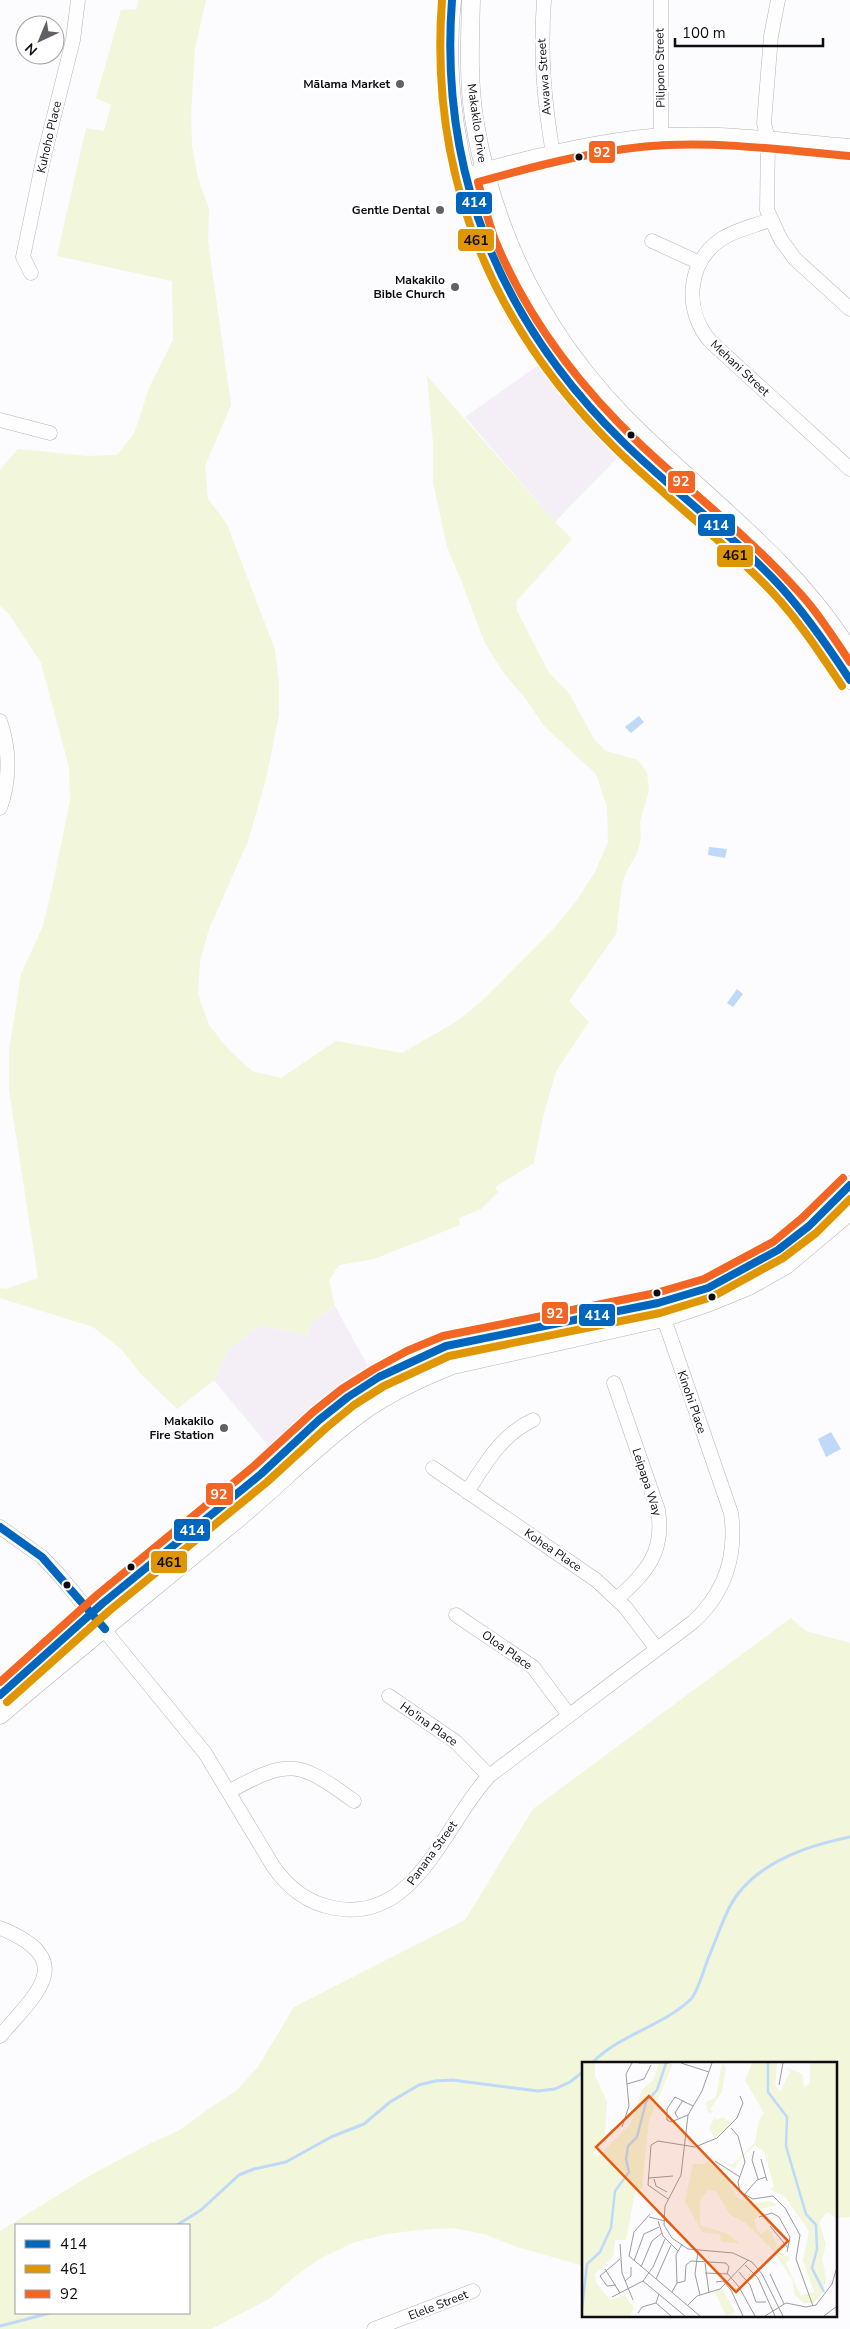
<svg xmlns="http://www.w3.org/2000/svg" width="850" height="2329" viewBox="0 0 850 2329" font-family="'Nunito Sans',sans-serif">
	<style>
		.built { fill: #f4eff7 }
		.green { fill: #f2f6da; fill-rule: evenodd }
		.water { fill: #bfd9f9 }
		.lines { fill: none; stroke-linecap: round; stroke-linejoin: round }
		.stream { stroke: #bfd9f9; stroke-width: 3 }
		.minor-casing { stroke: #b6b2b8; stroke-width: 15 }
		.major-casing { stroke: #b6b2b8; stroke-width: 19 }
		.minor { stroke: #fffeff; stroke-width: 14 }
		.major { stroke: #fffeff; stroke-width: 18 }
		.bus-1-casing { stroke: #fff; stroke-width: 11 }
		.bus-2-casing { stroke: #fff; stroke-width: 11 }
		.bus-3-casing { stroke: #fff; stroke-width: 11 }
		.bus-1 { stroke: #0065bd; stroke-width: 8 }
		.bus-2 { stroke: #e09602; stroke-width: 8 }
		.bus-3 { stroke: #f26522; stroke-width: 8 }
		.poi-dot { fill: #635f65; stroke: #fff; stroke-width: 2 }
		.bus-dot { fill: #100b13; stroke: #fff; stroke-width: 2 }
		.labels { text-anchor: middle; dominant-baseline: central; stroke-width: 5; stroke-linejoin: round; paint-order: stroke }
		.street-label { font-size: 12px; fill: #100b13; stroke: #fff }
		.poi-label { font-size: 12px; font-weight: bold; fill: #100b13; stroke: #fff; text-anchor: end }
		.inset-river { fill: none; stroke: #bfd9f9; stroke-width: 2.5 }
		.inset-road { fill: none; stroke: #9e9b9f; stroke-width: 1 }
		.view { fill: #e8590c; fill-opacity: 0.15; stroke: #e8590c; stroke-width: 2.5 }
		.inset-edge { fill: none; stroke: #100b13; stroke-width: 2.5 }
		.line-badge { stroke: #fff; stroke-width: 2 }
		.badge-label { font-size: 14px; text-anchor: middle; font-weight: bold; fill: #fff }
		.pale-badge-label { font-size: 14px; text-anchor: middle; font-weight: bold; fill: #111 }
	</style>
	<rect width="100%" height="100%" fill="#fcfbfd"/>
	<!-- built -->
	<path class="built" d="M537 366 576 412 619 456 555 522 465 417Z
		M335 1306 370 1370 339 1389 270 1448 214 1380 227 1351 259 1325 308 1335 311 1323Z"/>
	<!-- green -->
	<path class="green" d="M138 0H206L195 48 191 114 192 146 198 178 209 209 208 241 231 405 205 466 208 499 227 524 275 650 279 683V714L266 779 248 841 209 929 200 961 198 994 209 1025 229 1050 252 1071 281 1078 336 1041 402 1053 459 1020 484 999 556 926 577 900 595 872 608 842 607 807 596 774 544 726 525 698 503 672 485 643 461 580 447 547 433 482V443L427 376 555 522 572 539 516 602 517 611 548 671 570 695 594 739 606 751 638 760 647 773 649 790 640 822 641 838 637 854 628 868 622 884 616 934 569 1001 589 1022 556 1071 543 1117 534 1163 495 1187 498 1192 481 1209 459 1218 460 1225 374 1259 339 1265 329 1280 335 1306 311 1323 308 1335 259 1325 227 1351 214 1380 177 1409 141 1374 121 1349 93 1327 0 1298V1288L6 1289 38 1278 9 1090V1051L21 974 43 926 52 888 70 801 69 767 41 663 9 614 0 606V470L18 449 87 456 117 455 134 434 149 388 173 340 172 281 57 256 86 128 104 131 111 105 96 98 121 10 137 9Z
		M791 1618 806 1631 850 1643V2217L836 2218V2063H584V2266L517 2247 484 2234 452 2228 419 2230 386 2234 352 2243 321 2258 294 2277 269 2299 211 2329H0V2231L89 2176 149 2144 180 2130 208 2109 236 2091 258 2067 294 2007 465 1920 533 1809ZM189 2225V2313H16V2225Z"/>
	<!-- water -->
	<path class="water" d="M639 716 644 722 631 733 625 727Z
		M709 847 727 849 725 858 708 855Z
		M737 989 743 994 733 1007 727 1003Z
		M831 1432 841 1449 826 1457 818 1439Z"/>
	<g class="lines">
		<!-- stream -->
		<path class="stream" d="M592 2063C620 2034 662 2027 691 1999 698 1992 705 1965 710 1954 716 1939 722 1923 729 1908 751 1865 805 1846 850 1837
			M177 2225 201 2210 239 2175 254 2169 286 2162 331 2137 364 2124 390 2102 419 2085 435 2081 452 2080 538 2091 555 2089 570 2082 584 2071
			M0 2326 50 2313"/>
		<defs>
			<path id="minor" d="M544 0C540 55 544 100 553 154
				M661 0V135
				M778 0 771 36 764 123 768 139 767 210 781 240 795 259 850 309
				M465 175C528 157 603 138 667 135 728 132 790 141 850 146
				M770 220C754 226 734 230 720 240 686 264 684 312 711 342L850 469
				M652 241 700 263
				M31 273 23 257 44 156 73 40 78 0
				M0 420 50 433
				M0 721C10 749 10 781 0 808
				M614 1383 658 1510C665 1553 646 1572 617 1599
				M433 1468 596 1580 625 1607 657 1649
				M467 1492C486 1463 501 1435 533 1420
				M0 1527 42 1557 60 1576 205 1753 273 1866C288 1888 307 1903 334 1908 416 1924 444 1824 489 1776L693 1622C725 1593 737 1555 731 1513L661 1310
				M456 1615 533 1667 569 1715
				M389 1696 456 1742 489 1776
				M230 1791C290 1758 299 1761 354 1801
				M0 1928C79 1960 37 1993 0 2036
				M374 2329 473 2291"/>
			<path id="major" d="M452 0C443 80 457 168 486 243 508 301 546 357 586 403 634 458 693 503 745 553 757 565 770 575 781 587 807 615 829 648 850 680
				M471 0C470 39 468 79 474 118 494 244 551 349 643 436 717 507 795 564 850 652
				M0 1695 103 1603 261 1474 319 1420 348 1397 379 1377 412 1360 446 1346 658 1303 708 1288 778 1250 809 1226 850 1185
				M0 1715C80 1647 161 1582 242 1515 281 1482 318 1444 359 1414 388 1393 420 1378 453 1365L663 1318 710 1302 749 1286 786 1265 850 1211"/>
		</defs>
		<!-- minor casing -->
		<use href="#minor" class="minor-casing"/>
		<!-- major casing -->
		<use href="#major" class="major-casing"/>
		<!-- minor -->
		<use href="#minor" class="minor"/>
		<!-- major -->
		<use href="#major" class="major"/>
		<defs>
			<path id="bus-1" d="M452 0C439 173 500 321 623 442 674 492 733 535 781 587 807 616 829 648 850 680
				M0 1527 42 1557 105 1629
				M0 1695 103 1603 261 1474 319 1420 348 1397 379 1377 446 1346 658 1303 708 1288 778 1250 809 1226 850 1185"/>
			<path id="bus-2" d="M442 0C429 176 491 326 616 449 666 498 724 541 772 592 799 621 820 653 842 686
				M7 1702 109 1611 267 1482 326 1428 354 1405 384 1386 449 1356 660 1313 712 1297 783 1258 816 1233 850 1199"/>
			<path id="bus-3" d="M849 156C789 151 728 142 667 145 603 148 539 165 478 182 483 201 488 221 495 240 527 318 580 387 641 445 692 493 749 537 796 589 817 611 833 637 850 662
				M0 1682 97 1595 254 1466 313 1412 342 1389 374 1369 407 1351 443 1336 656 1293 704 1279 773 1242 802 1218 843 1178"/>
		</defs>
		<!-- bus-1 casing -->
		<use href="#bus-1" class="bus-1-casing"/>
		<!-- bus-2 casing -->
		<use href="#bus-2" class="bus-2-casing"/>
		<!-- bus-3 casing -->
		<use href="#bus-3" class="bus-3-casing"/>
		<!-- bus-1 -->
		<use href="#bus-1" class="bus-1"/>
		<!-- bus-2 -->
		<use href="#bus-2" class="bus-2"/>
		<!-- bus-3 -->
		<use href="#bus-3" class="bus-3"/>
	</g>
	<!-- markers -->
	<g class="poi-dot">
		<circle cx="400" cy="84" r="5"/>
		<circle cx="440" cy="210" r="5"/>
		<circle cx="455" cy="287" r="5"/>
		<circle cx="224" cy="1428" r="5"/>
	</g>
	<g class="bus-dot">
		<circle cx="579" cy="157" r="4.5"/>
		<circle cx="631" cy="435" r="4.5"/>
		<circle cx="657" cy="1293" r="4.5"/>
		<circle cx="712" cy="1297" r="4.5"/>
		<circle cx="131" cy="1567" r="4.5"/>
		<circle cx="67" cy="1585" r="4.5"/>
	</g>
	<g class="labels">
		<!-- street labels -->
		<g class="street-label">
			<text transform="translate(660 68) rotate(-91)">Pilipono Street</text>
			<text transform="translate(544 77) rotate(-94)">Awawa Street</text>
			<text transform="translate(477 123) rotate(82)">Makakilo Drive</text>
			<text transform="translate(49 137) rotate(-77)">Kuhoho Place</text>
			<text transform="translate(740 368) rotate(43)">Mehani Street</text>
			<text transform="translate(692 1402) rotate(71)">Kinohi Place</text>
			<text transform="translate(647 1482) rotate(72)">Leipapa Way</text>
			<text transform="translate(553 1550) rotate(34)">Kohea Place</text>
			<text transform="translate(507 1650) rotate(35)">Oloa Place</text>
			<text transform="translate(429 1724) rotate(35)">Ho'ina Place</text>
			<text transform="translate(432 1853) rotate(-54)">Panana Street</text>
			<text transform="translate(438 2305) rotate(-21)">Elele Street</text>
		</g>
		<!-- poi labels -->
		<g class="poi-label">
			<text x="390" y="84">Mālama Market</text>
			<text x="430" y="210">Gentle Dental</text>
			<text x="445" y="280">Makakilo<tspan x="445" dy="14">Bible Church</tspan></text>
			<text x="214" y="1421">Makakilo<tspan x="214" dy="14">Fire Station</tspan></text>
		</g>
	</g>
	<!-- overview -->
	<g transform="translate(582 2062)">
		<rect width="255" height="255" fill="#fcfbfd"/>
		<path d="M0 1H13V14L25 40 23 72 12 91 15 95 48 63 60 28 71 18 77 1H91L67 58 60 126 53 130 44 178H33L31 195 13 212 14 221 28 238 43 233 52 246 48 254H0ZM140 1 144 5 140 30 128 47 131 50 126 51 124 40 134 35ZM170 1H195L193 23 198 30 208 10 204 5 220 12 222 26 228 21V1H255V156L245 150 237 160 244 182 240 196 244 216 241 231 231 241H222L212 232 211 219 191 188 164 161 148 153 134 129 126 128 118 138V163L146 172 157 181 139 180 138 172 120 170 103 139 111 102H121L134 96 150 103 173 81 177 58 182 51 163 18ZM173 83 182 90 192 124 189 128 202 134 227 169 221 198 232 230 219 234 204 202 208 195 200 193 187 167 179 172 175 168 172 158 178 152V147L195 143 188 139 169 142 156 136 143 114 128 102 134 96 153 107 155 100ZM133 54 134 58 140 55 151 61 133 76 127 67ZM140 226 153 250 144 254 133 230Z" fill="#f2f6da" fill-rule="evenodd"/>
		<path class="inset-river" d="M186 1V30L205 55 204 84 224 152 234 163 235 187 230 206 242 230M0 247 5 202 18 190 29 166 33 129 47 110 44 97 46 84 55 75 64 40 75 28 84 1"/>
		<path class="inset-road" d="M57 1H87M99 1 127 10M130 1 120 29 106 53 99 113 83 144 82 163 90 176 106 187 151 191 170 200 180 212 201 254M45 22 62 17 69 3M197 23 201 1M106 53 89 60 85 58V47L93 35 111 44M96 56 93 51 101 38M40 65 47 44 44 12 50 1M149 66 156 74 163 100 156 120 158 130 171 137 191 134 203 146 218 173 214 197 231 244M172 89 170 98 176 117M179 97 185 119M133 99 158 115M67 116 91 114M72 117 74 124 85 130M162 133 175 118 184 115M86 137 66 123 69 83 76 79 113 85 135 76 155 56 161 41 158 34M68 152 52 170 47 194 118 254M67 155 83 159M177 155 190 151 197 155 208 175 205 190M76 159 81 174 96 189M188 164 206 186M38 182 40 211 51 238M116 189 113 212 118 233M52 199 62 172 77 165M123 201 127 231M163 203 176 216 193 254M59 205 70 179 80 171M23 207 38 231M157 210 168 223 174 240H184M123 211 146 212 157 225 173 254M188 212 202 242M74 217 89 183M43 219 49 214V205M61 219 103 254M134 220 141 219 149 228 161 254M95 221 103 219 104 203 109 199 144 201 147 205 145 212M34 223 25 224 18 214 38 197M90 230 95 221 94 193 100 182M77 232 74 241 89 254M30 235 61 219 71 205 83 177M106 243 115 234 138 227 166 198M56 251 60 245 74 241M183 254 204 241 224 245 234 243 250 222 255 205M242 254 255 244"/>
		<path class="view" d="M67 34 206 179 154 230 14 85Z"/>
		<rect width="255" height="255" class="inset-edge"/>
	</g>
	<g class="line-badge">
		<rect x="588" y="140" width="28" height="24" rx="5" fill="#f26522"/>
		<rect x="455" y="191" width="38" height="24" rx="5" fill="#0065bd"/>
		<rect x="457" y="228" width="38" height="24" rx="5" fill="#e09602"/>
		<rect x="667" y="470" width="29" height="24" rx="5" fill="#f26522"/>
		<rect x="697" y="513" width="39" height="24" rx="5" fill="#0065bd"/>
		<rect x="716" y="544" width="38" height="24" rx="5" fill="#e09602"/>
		<rect x="541" y="1301" width="28" height="24" rx="5" fill="#f26522"/>
		<rect x="578" y="1303" width="38" height="24" rx="5" fill="#0065bd"/>
		<rect x="205" y="1482" width="29" height="24" rx="5" fill="#f26522"/>
		<rect x="173" y="1518" width="38" height="24" rx="5" fill="#0065bd"/>
		<rect x="150" y="1550" width="38" height="24" rx="5" fill="#e09602"/>
	</g>
	<g class="badge-label">
		<text x="602" y="157">92</text>
		<text x="474" y="207">414</text>
		<text x="681" y="486">92</text>
		<text x="716" y="530">414</text>
		<text x="555" y="1318">92</text>
		<text x="597" y="1320">414</text>
		<text x="219" y="1499">92</text>
		<text x="192" y="1535">414</text>
	</g>
	<g class="pale-badge-label">
		<text x="476" y="245">461</text>
		<text x="735" y="560">461</text>
		<text x="169" y="1567">461</text>
	</g>
	<!-- legend -->
	<rect x="15" y="2224" width="175" height="90" fill="#ffffff" stroke="#9f9da1"/>
	<rect x="25" y="2240" width="25" height="8" fill="#0065bd" stroke="#9f9da1"/>
	<text x="60" y="2249" font-size="15" fill="#100b13">414</text>
	<rect x="25" y="2265" width="25" height="8" fill="#e09602" stroke="#9f9da1"/>
	<text x="60" y="2274" font-size="15" fill="#100b13">461</text>
	<rect x="25" y="2290" width="25" height="8" fill="#f26522" stroke="#9f9da1"/>
	<text x="60" y="2299" font-size="15" fill="#100b13">92</text>
	<!-- north arrow -->
	<g transform="translate(40 40) rotate(224)"><circle r="24" fill="#ffffff" stroke="#9f9da1"/>
	<path d="M0-4L9 19L0 12L-9 19Z" fill="#635f65"/>
	<text y="-8" font-size="14" font-weight="bold" text-anchor="middle" fill="#100b13">N</text>
	</g>
	<!-- scale -->
	<path d="M675 38v8h148v-8" fill="none" stroke="#100b13" stroke-width="2.5"/>
	<text x="682" y="38" font-size="15" fill="#100b13" stroke="#ffffff" stroke-width="4" paint-order="stroke">100 m</text>
</svg>
